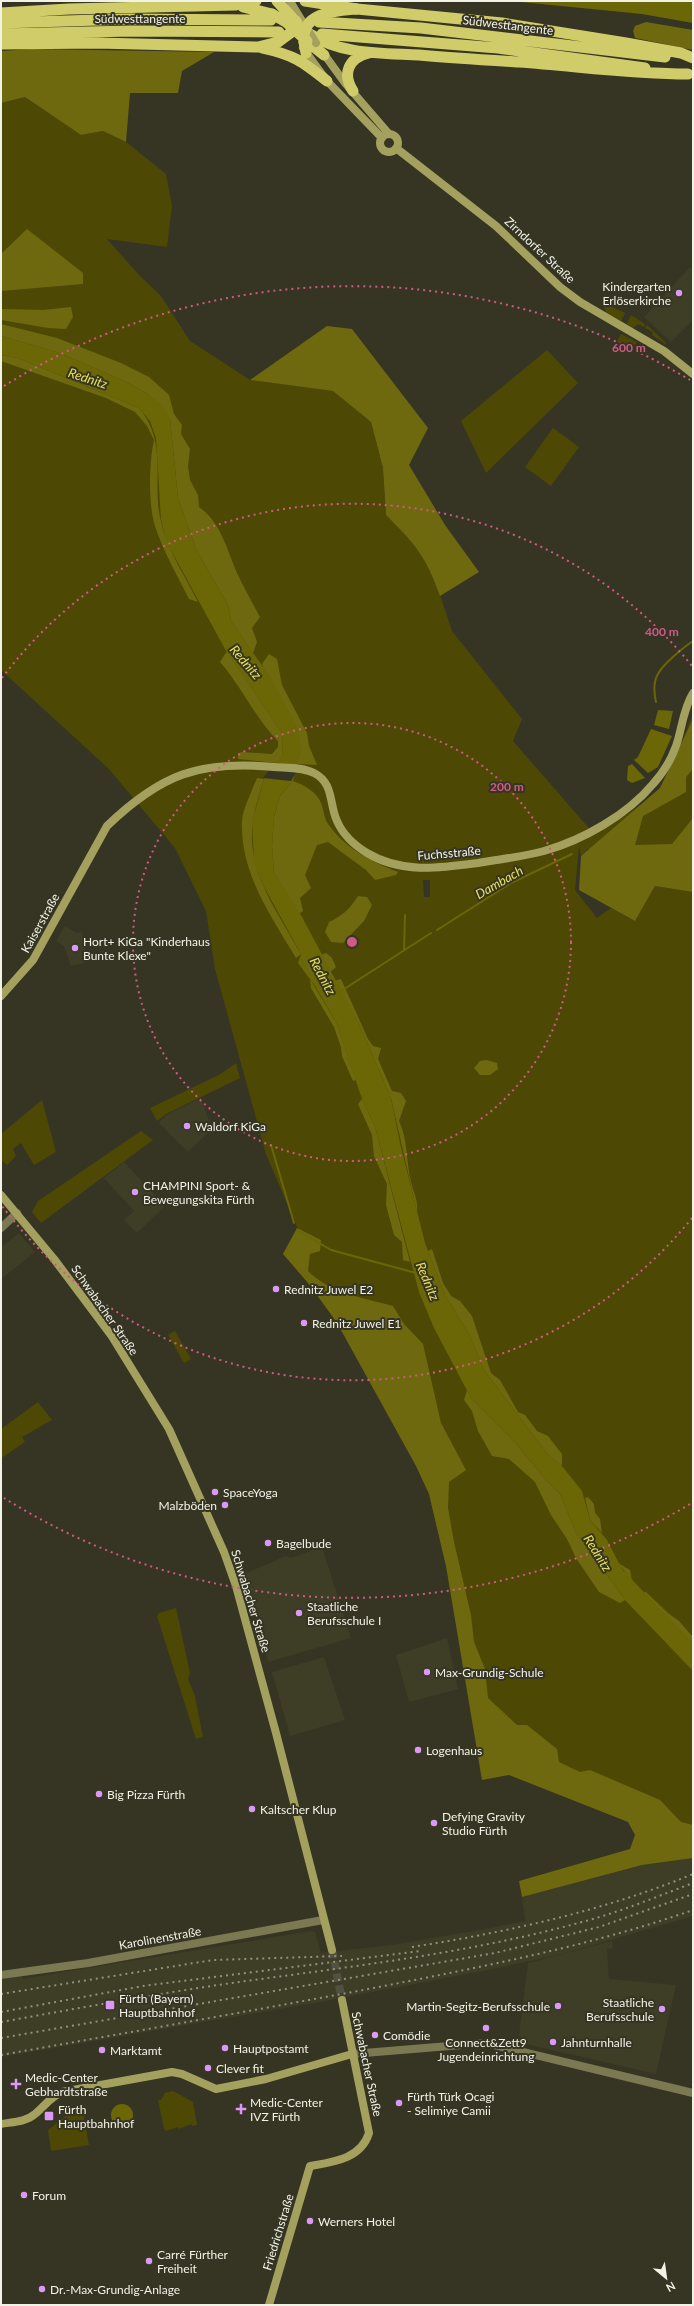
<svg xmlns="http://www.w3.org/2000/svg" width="694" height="2306" viewBox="0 0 694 2306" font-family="Lato,sans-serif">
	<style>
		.built { fill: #3e3d25 }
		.green { fill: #4d4904; fill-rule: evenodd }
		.forest { fill: #6e690e }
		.water { fill: #6b6606 }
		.pier { fill: #363524 }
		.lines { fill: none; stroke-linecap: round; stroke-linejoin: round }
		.stream { stroke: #6b6606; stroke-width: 2 }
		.secondary-tunnel { stroke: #525141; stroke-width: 8; stroke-dasharray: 8 4; stroke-linecap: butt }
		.tertiary { stroke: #7b7951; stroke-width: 8 }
		.secondary { stroke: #a4a05e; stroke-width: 8 }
		.trunk { stroke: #d1cc6a; stroke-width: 11 }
		.rail { stroke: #919183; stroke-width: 2; stroke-dasharray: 2 4; stroke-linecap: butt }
		.secondary-bridge { stroke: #a4a05e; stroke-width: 8 }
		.trunk-bridge { stroke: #d1cc6a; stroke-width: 11 }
		.ring { fill: none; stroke: #d05985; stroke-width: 2; stroke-dasharray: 2 4 }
		.poi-dot { fill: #db99f5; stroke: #363524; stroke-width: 1.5 }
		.labels { text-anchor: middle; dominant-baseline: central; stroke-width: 4; stroke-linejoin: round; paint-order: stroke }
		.street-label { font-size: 12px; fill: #f2f2e7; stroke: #363524 }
		.poi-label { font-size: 12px; fill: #f2f2e7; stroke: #363524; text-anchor: start }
		.water-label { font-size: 13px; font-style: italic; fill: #e9e152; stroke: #363524 }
		.centre { fill: #d05985; stroke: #363524; stroke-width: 2 }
		.ring-label { font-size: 12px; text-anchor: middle; font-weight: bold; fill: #d05985; stroke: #363524; stroke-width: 4; stroke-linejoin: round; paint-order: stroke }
	</style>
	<rect width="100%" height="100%" fill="#363524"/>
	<!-- built -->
	<path class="built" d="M690 267 693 270V320L671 342 644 317Z
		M65 926 77 933 82 932 86 954 108 950 110 957 71 966 64 946 56 941Z
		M201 1098 212 1129 188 1152 159 1123 166 1115Z
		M124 1162 165 1206 137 1233 124 1220 134 1211 104 1178Z
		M19 1233 35 1252 1 1279V1247Z
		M322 1547 351 1638 268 1662 244 1574 286 1556 291 1558Z
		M447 1638 458 1689 409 1702 396 1655Z
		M324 1657 345 1720 290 1736 272 1672Z
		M693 1858V1918L690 1917 562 1954 493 1969 320 2002 1 2057V1980L21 1976 22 1979 311 1931 315 1932 321 1953 392 1945 480 1930 525 1921 522 1897 642 1865Z
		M612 1941 613 1948 607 1949 609 1979 676 1985 656 2074 526 2044 519 2035 528 1963Z"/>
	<!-- green -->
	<path class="green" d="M25 97 81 135 103 131 126 142 166 174 172 206 167 247 107 239 139 275 161 296 190 341 250 380 333 391 371 422 383 468 386 515 415 543 431 568 452 631 522 719 513 741 594 834C614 821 642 807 658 790 673 771 683 737 693 714V888L588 849 581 856 579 846 575 890 597 918 611 908 635 921 655 886 693 892V1835L674 1839 489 1718 446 1565 428 1489 418 1465C376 1391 341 1317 283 1253L298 1229 266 1154 215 969 206 911 175 848 109 769 1 670V103ZM423 880H430V897H424Z
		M603 305 608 308 609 305 625 313 621 321 607 313Z
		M631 315 645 324 644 327 638 324 633 328 627 324Z
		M647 325 666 343 665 344 652 335 653 332 645 328Z
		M621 334 637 342 627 354 616 343Z
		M547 350 578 383 486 473 461 421Z
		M553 428 579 447 551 486 525 467Z
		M236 1063 240 1078 166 1114 157 1121 150 1108 219 1075Z
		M42 1100 56 1152 34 1165 21 1143 13 1149 16 1156 7 1165 1 1160V1134Z
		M141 1131 153 1140 41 1223 32 1212 38 1201Z
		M175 1331 191 1359 184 1363 168 1335Z
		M38 1402 52 1420 22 1437 25 1442 1 1458V1429Z
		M176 1608 190 1673 188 1679 195 1696 203 1737 196 1739 157 1616 159 1613Z
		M173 2091 193 2102 197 2125 192 2126V2124L178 2129V2127L166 2131 164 2129 158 2100H161L165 2093Z
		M71 2112 79 2115 83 2113 89 2145 51 2151 48 2130Z"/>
	<!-- forest -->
	<path class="forest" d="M646 22 693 30V50L635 38 633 31 635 26Z
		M32 49 214 52 182 71 178 93H130L126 142 103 131 81 135 25 97 1 103V51Z
		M27 229 83 273V284L1 291V254Z
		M71 307 73 317 66 329 48 328 1 320V309L43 310Z
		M1 324 57 338 121 363 149 377 169 395 174 414 182 425 181 434 190 449 188 466 190 480 198 495 199 507C221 522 227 550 237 573 244 588 252 602 260 617L252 628 257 642 253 653 231 621 228 605 197 551 178 498 170 419 148 394 122 380 57 352 1 336Z
		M327 326 352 329 428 428 409 465 445 525 479 572 440 596C426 556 415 544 386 515L383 468 371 422 333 391 250 380Z
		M1 355 18 358 139 408C169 444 151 482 161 522 168 551 185 576 198 602L189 599C177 575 163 551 155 526 148 504 149 462 154 440L147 426 135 412 106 398 1 361Z
		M227 651 283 735 282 756 277 763 238 759V754L241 752 272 754 278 747V741C255 718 242 687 220 662Z
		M269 654 277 659 282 685 307 733 309 746 317 765 298 764 263 667 262 664Z
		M693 719V769L686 777V792L643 816 635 845 672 844 693 818V892L655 886 635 921 579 890 581 856 660 788Z
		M257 778 264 779C260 793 255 807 253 821 245 870 279 914 301 954L296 958C271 916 240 873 242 821 243 808 252 791 257 778Z
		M293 781C304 785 317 792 321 803 324 810 324 818 328 824 346 849 370 861 398 872L396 875 375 880 366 870 328 842 317 845 305 875 311 888 300 898 303 911 299 914 274 873 272 846 274 817 280 796Z
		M358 896 367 897 372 905 364 921 343 943 331 942 325 932 329 922C342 916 350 909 358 896Z
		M326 953 332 958 336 967 330 972 321 955Z
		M310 979 337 1024 356 1080 353 1081 342 1056 341 1047 334 1027 311 988Z
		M341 979 368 1039 373 1046 381 1048 378 1059 392 1091 401 1093 406 1101 399 1121C408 1140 406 1161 411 1182 414 1194 418 1199 417 1212L391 1098 359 1024 334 981Z
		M486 1060 497 1063 498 1069 490 1075H480L474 1068 480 1061Z
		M362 1099 375 1127 410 1262 403 1260 402 1242 394 1235 386 1205 387 1184 374 1156 372 1135 358 1104Z
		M297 1228 321 1240 320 1251 310 1254 308 1271C330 1293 364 1298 393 1306L404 1324 423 1344 441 1423 466 1470 449 1482 448 1508 454 1542 471 1615 474 1642 485 1669 488 1698 517 1725H527L557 1749 559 1762 580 1772 590 1770 660 1800 681 1822 693 1825V1858L642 1865 522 1897 519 1881 630 1849 635 1835 628 1822 509 1775 482 1780 446 1566 429 1494 416 1466 336 1321 308 1283 283 1254Z
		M432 1249 443 1283 451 1296 460 1301 472 1316 491 1373 500 1380 518 1412 525 1415 537 1431 548 1436 562 1454V1466L549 1456 484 1370 470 1336 445 1295 428 1251Z
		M467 1390 471 1398 514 1441 545 1479 560 1494 576 1533 625 1600 620 1603 599 1592 576 1558 567 1539 551 1515 535 1482 509 1459 492 1456 478 1431 472 1411 464 1400Z
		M588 1497 594 1504 595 1513 600 1519 602 1533 590 1520 585 1498Z
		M618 1563 630 1570 632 1581Z
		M646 1592 668 1613 679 1621 693 1637V1644L643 1593Z"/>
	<!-- water -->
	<path class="water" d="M511 1H693V23L642 14Z
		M1 336 57 352 122 380 148 394 162 405 170 419 178 498 197 551 228 605 231 621 272 680 298 729 301 751 293 781 280 796 274 817 272 846 274 873 302 917 359 1024 391 1098 400 1143 425 1243 445 1295 470 1336 484 1370 549 1456 562 1466 582 1491 590 1520 607 1540 622 1569 693 1644V1671L625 1600 576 1533 560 1494 545 1479 514 1441 471 1398 434 1328 419 1292 375 1127 362 1099 337 1024 315 986 298 963 301 954 263 885 254 861 252 822 264 779 282 755 283 735 225 649 167 543 161 520 156 438 150 421 139 408 18 358 1 355Z
		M658 710 673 711 669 729 654 725Z
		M651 729 672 736 658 767 648 773 634 760 638 757Z
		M632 764 645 778 632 783 627 780 628 766Z
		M111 2115a11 11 0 1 1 22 0a11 11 0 1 1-22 0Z"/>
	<!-- pier -->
	<path class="pier" d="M274 763 300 766 291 781 263 778Z"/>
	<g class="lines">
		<!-- stream -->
		<path class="stream" d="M656 702C654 693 653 682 658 674 663 664 684 647 693 641
			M437 930 511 883 572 854
			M404 949 405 915
			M338 993 431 933
			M271 1145 294 1223
			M297 1230 331 1250 416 1273"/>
		<!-- secondary-tunnel -->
		<path class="secondary-tunnel" d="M332 1950 342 2000"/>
		<!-- tertiary -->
		<path class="tertiary" d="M1 1228 17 1213
			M1 1975 88 1963 323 1920
			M352 2054 486 2043 693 2093"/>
		<!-- secondary -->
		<path class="secondary" d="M290 1 297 13
			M303 48 327 81 382 138
			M321 50 345 83 389 134
			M380 143a9 9 0 1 1 18 0a9 9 0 1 1-18 0Z
			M396 148 496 226 560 287 580 302 664 351 693 374
			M1 996 33 960 107 826C161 774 200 760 274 767 286 768 303 767 314 773 334 783 329 804 337 821 343 835 354 845 367 853 402 874 440 868 478 863 500 859 522 857 544 851 583 840 627 815 653 784 663 773 671 760 676 746 682 729 683 709 693 693
			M1 1195 54 1259 111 1335 169 1429 224 1552 236 1586 276 1733 332 1950
			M1 2124C12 2122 26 2122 35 2114 45 2106 50 2097 62 2092L172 2072 182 2074 216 2089 266 2079 352 2054
			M269 2305 310 2166C333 2162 361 2159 369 2133L342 2000"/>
		<!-- trunk -->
		<path class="trunk" d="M305 1 357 9 502 23 626 43 681 53 693 58
			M243 7 272 14
			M1 13 69 9 235 5 256 1
			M319 22 421 28 665 57
			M1 23 130 19 271 20
			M1 34 131 31 279 32
			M310 34C341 55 383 53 419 55 452 58 486 60 519 62 576 66 631 74 688 74
			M322 34 498 48 645 68
			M304 42 306 53
			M309 43 324 55
			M1 44 98 43 258 47 278 42
			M262 48C294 55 302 61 327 81
			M353 91C342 74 348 58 369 53"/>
		<!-- rail -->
		<path class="rail" d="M412 1947C508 1932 603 1911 693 1874
			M1 1994 213 1960 342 1956
			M1 2012 143 1986 420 1951
			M1 2022C80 2008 160 1993 239 1982 355 1966 470 1953 582 1922 620 1912 656 1897 693 1883
			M1 2038 495 1953 599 1927 693 1894
			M1 2055C120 2034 239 2013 358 1991 471 1969 584 1948 693 1910"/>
		<!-- secondary-bridge -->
		<path class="secondary-bridge" d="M297 13 316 43"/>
		<!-- trunk-bridge -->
		<path class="trunk-bridge" d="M277 1 297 23
			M272 14 286 22 307 41
			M278 42 293 31 296 21
			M304 42C301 12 335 11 357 9"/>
	</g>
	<!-- distance rings -->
	<g class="ring">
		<circle cx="352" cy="942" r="219"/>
		<path d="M692 1218A438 438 0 0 1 2 1206M2 678A438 438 0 0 1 692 666"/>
		<path d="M690 1504A656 656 0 0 1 4 1498M4 386A656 656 0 0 1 690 380"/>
	</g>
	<!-- markers -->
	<g class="poi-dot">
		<circle cx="679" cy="293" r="4"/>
		<circle cx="75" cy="948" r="4"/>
		<circle cx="187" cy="1126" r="4"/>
		<circle cx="135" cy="1192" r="4"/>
		<circle cx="276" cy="1289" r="4"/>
		<circle cx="304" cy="1323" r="4"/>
		<circle cx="215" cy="1492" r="4"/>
		<circle cx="225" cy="1505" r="4"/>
		<circle cx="268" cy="1543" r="4"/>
		<circle cx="299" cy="1613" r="4"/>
		<circle cx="427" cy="1672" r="4"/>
		<circle cx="418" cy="1750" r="4"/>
		<circle cx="99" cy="1794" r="4"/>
		<circle cx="252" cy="1809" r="4"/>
		<circle cx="434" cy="1823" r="4"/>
		<rect x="105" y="2000" width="10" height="10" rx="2"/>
		<circle cx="558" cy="2006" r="4"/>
		<circle cx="662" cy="2009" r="4"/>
		<circle cx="486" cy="2028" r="4"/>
		<circle cx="375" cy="2035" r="4"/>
		<circle cx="553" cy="2042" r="4"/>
		<circle cx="225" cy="2048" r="4"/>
		<circle cx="102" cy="2050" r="4"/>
		<circle cx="208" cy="2068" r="4"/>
		<path d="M14 2078h4v4h4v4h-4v4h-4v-4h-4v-4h4z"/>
		<circle cx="399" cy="2103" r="4"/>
		<path d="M239 2103h4v4h4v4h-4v4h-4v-4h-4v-4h4z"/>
		<rect x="44" y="2111" width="10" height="10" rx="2"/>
		<circle cx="24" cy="2195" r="4"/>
		<circle cx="310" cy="2221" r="4"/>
		<circle cx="149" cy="2261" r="4"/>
		<circle cx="42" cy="2289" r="4"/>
	</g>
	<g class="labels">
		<!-- street labels -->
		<g class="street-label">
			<text x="140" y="18">Südwesttangente</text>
			<text transform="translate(508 25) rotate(7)">Südwesttangente</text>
			<text transform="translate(540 250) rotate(43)">Zirndorfer Straße</text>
			<text transform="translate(449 853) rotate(-5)">Fuchsstraße</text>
			<text transform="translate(40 923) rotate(-61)">Kaiserstraße</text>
			<text transform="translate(105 1310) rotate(55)">Schwabacher Straße</text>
			<text transform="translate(251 1601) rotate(73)">Schwabacher Straße</text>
			<text transform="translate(160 1938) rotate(-10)">Karolinenstraße</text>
			<text transform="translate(367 2064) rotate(78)">Schwabacher Straße</text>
			<text transform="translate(278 2232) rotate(-73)">Friedrichstraße</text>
		</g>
		<!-- poi labels -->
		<g class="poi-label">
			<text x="671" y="286" text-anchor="end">Kindergarten<tspan x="671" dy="14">Erlöserkirche</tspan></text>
			<text x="83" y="941">Hort+ KiGa "Kinderhaus<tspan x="83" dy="14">Bunte Klexe"</tspan></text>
			<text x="195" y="1126">Waldorf KiGa</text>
			<text x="143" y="1185">CHAMPINI Sport- &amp;<tspan x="143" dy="14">Bewegungskita Fürth</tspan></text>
			<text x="284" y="1289">Rednitz Juwel E2</text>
			<text x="312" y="1323">Rednitz Juwel E1</text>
			<text x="223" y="1492">SpaceYoga</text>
			<text x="217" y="1505" text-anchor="end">Malzböden</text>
			<text x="276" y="1543">Bagelbude</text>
			<text x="307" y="1606">Staatliche<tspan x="307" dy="14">Berufsschule I</tspan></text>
			<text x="435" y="1672">Max-Grundig-Schule</text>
			<text x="426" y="1750">Logenhaus</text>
			<text x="107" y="1794">Big Pizza Fürth</text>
			<text x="260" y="1809">Kaltscher Klup</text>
			<text x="442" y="1816">Defying Gravity<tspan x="442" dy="14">Studio Fürth</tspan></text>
			<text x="119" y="1998">Fürth (Bayern)<tspan x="119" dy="14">Hauptbahnhof</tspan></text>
			<text x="654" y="2002" text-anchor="end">Staatliche<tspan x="654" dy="14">Berufsschule</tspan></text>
			<text x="550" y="2006" text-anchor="end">Martin-Segitz-Berufsschule</text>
			<text x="383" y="2035">Comödie</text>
			<text x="486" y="2042" text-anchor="middle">Connect&amp;Zett9<tspan x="486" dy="14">Jugendeinrichtung</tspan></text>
			<text x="561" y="2042">Jahnturnhalle</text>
			<text x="233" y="2048">Hauptpostamt</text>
			<text x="110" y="2050">Marktamt</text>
			<text x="216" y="2068">Clever fit</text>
			<text x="25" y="2077">Medic-Center<tspan x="25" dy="14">Gebhardtstraße</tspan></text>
			<text x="407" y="2096">Fürth Türk Ocagi<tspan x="407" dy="14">- Selimiye Camii</tspan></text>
			<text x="250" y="2102">Medic-Center<tspan x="250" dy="14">IVZ Fürth</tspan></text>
			<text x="58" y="2109">Fürth<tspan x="58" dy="14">Hauptbahnhof</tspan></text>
			<text x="32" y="2195">Forum</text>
			<text x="318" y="2221">Werners Hotel</text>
			<text x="157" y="2254">Carré Fürther<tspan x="157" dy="14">Freiheit</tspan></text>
			<text x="50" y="2289">Dr.-Max-Grundig-Anlage</text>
		</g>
		<!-- water labels -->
		<g class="water-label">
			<text transform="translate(88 378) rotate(18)">Rednitz</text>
			<text transform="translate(246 662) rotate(49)">Rednitz</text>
			<text transform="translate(499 882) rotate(-30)">Dambach</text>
			<text transform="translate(323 976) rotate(62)">Rednitz</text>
			<text transform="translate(428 1281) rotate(67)">Rednitz</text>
			<text transform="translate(598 1553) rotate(58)">Rednitz</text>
		</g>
	</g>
	<circle cx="352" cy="942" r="6" class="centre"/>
	<g class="ring-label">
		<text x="629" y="352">600 m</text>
		<text x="662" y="636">400 m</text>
		<text x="507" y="791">200 m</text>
	</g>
	<!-- border -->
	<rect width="694" height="2306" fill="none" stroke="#f2f2e7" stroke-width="4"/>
	<!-- north arrow -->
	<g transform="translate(666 2278) rotate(151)" stroke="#363524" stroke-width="3" paint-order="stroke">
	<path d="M0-3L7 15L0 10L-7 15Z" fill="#f2f2e7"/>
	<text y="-6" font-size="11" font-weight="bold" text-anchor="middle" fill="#f2f2e7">N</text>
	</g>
</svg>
